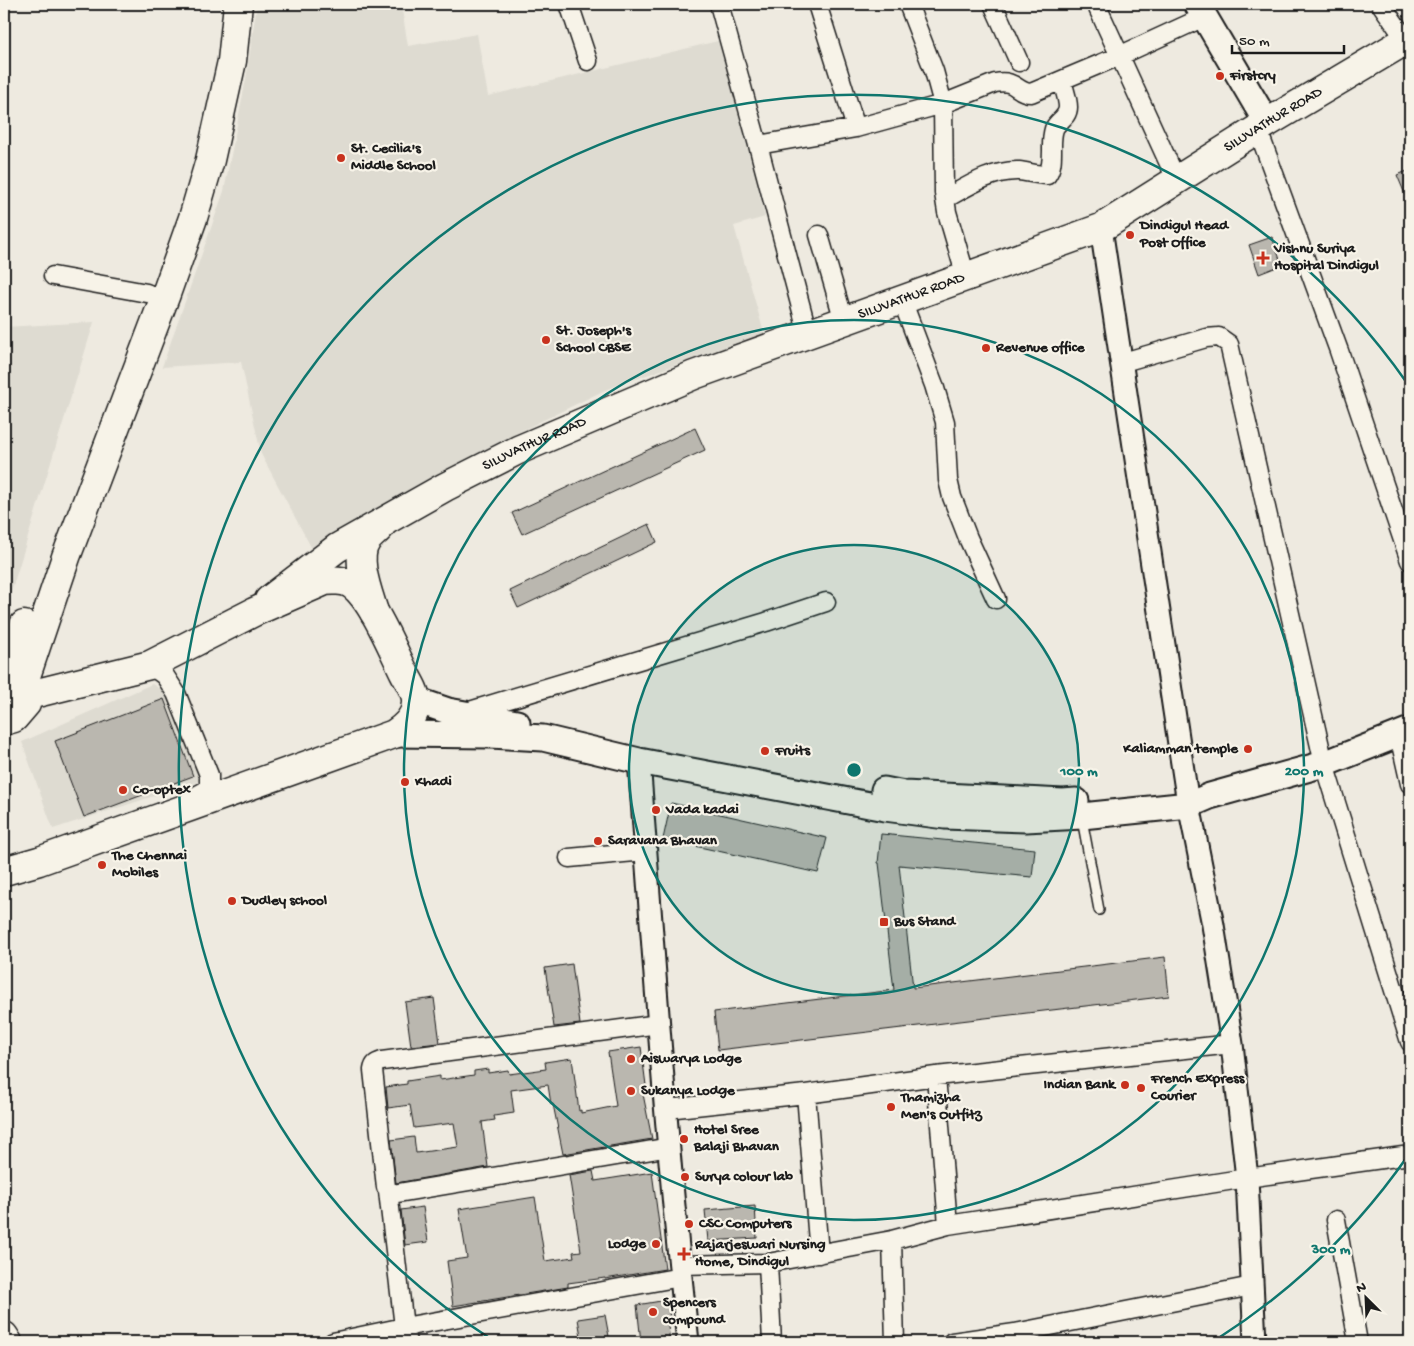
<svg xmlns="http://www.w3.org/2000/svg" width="1414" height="1346" viewBox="0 0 1414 1346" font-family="'Gochi Hand',sans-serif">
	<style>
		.built { fill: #dedbd1 }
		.building { fill: #bab7af; stroke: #1c1c1c }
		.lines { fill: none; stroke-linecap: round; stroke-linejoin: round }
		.service-casing { stroke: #1c1c1c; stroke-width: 12 }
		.minor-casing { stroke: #1c1c1c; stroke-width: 21 }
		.tertiary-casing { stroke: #1c1c1c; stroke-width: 25 }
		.secondary-casing { stroke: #1c1c1c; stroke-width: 29 }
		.primary-casing { stroke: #1c1c1c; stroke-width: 31 }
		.trunk-casing { stroke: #1c1c1c; stroke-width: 31 }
		.service { stroke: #f7f3e8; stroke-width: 9 }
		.minor { stroke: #f7f3e8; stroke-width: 18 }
		.tertiary { stroke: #f7f3e8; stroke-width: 21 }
		.secondary { stroke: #f7f3e8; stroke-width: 25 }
		.primary { stroke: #f7f3e8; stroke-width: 28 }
		.trunk { stroke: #f7f3e8; stroke-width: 28 }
		.ring { fill: none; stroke: #0f766e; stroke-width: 2.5 }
		.poi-dot { fill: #c8321e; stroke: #f7f3e8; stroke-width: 2 }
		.labels { text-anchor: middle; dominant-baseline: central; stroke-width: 4.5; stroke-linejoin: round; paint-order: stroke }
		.poi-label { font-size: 15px; font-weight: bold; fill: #1c1c1c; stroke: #f7f3e8; text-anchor: start }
		.street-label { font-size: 15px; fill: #1c1c1c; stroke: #f7f3e8 }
		.centre { fill: #0f766e; stroke: #f7f3e8; stroke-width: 2.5 }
		.ring-label { font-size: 15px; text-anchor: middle; font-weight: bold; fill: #0f766e; stroke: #f7f3e8; stroke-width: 4.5; stroke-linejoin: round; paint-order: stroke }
	</style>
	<rect width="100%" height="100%" fill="#eeeae0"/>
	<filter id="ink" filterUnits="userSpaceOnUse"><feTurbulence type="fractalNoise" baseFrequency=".02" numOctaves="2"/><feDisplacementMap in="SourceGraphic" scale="10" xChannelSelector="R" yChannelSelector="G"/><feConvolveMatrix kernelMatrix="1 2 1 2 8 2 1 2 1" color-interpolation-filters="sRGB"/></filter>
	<g filter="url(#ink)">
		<!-- built -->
		<path class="built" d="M257 4H401L408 46 477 34 488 96 722 40 765 217 734 226 764 333 605 390 519 432 311 547 261 454 241 362 162 367 224 191 246 79Z
			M94 322 4 615V327Z
			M152 684 164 691 200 771V781L53 829 22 742Z"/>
		<!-- building -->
		<path class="building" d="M1410 170V206L1397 175Z
			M1272 237 1282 265 1259 274 1249 245Z
			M695 428 705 450 522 534 512 513Z
			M649 524 657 542 518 608 510 591Z
			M164 699 193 776 84 817 55 741Z
			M671 803 827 838 818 873 663 839Z
			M881 834 1035 849 1032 877 899 865 913 988 1165 957 1169 996 718 1050 714 1012 894 990 879 863H878Z
			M572 964 580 1024 554 1027 545 968Z
			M434 998 440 1043 411 1046 405 1002Z
			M641 1047 647 1093 643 1094 652 1139 563 1154 553 1104H551L548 1085 511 1090 514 1113 494 1116 495 1120 482 1122 488 1167 396 1183 391 1140 414 1137 416 1153 458 1147 454 1123 414 1128 410 1105 388 1108 386 1087 407 1084V1081L440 1076V1080L474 1075V1071L488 1069V1073L508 1070 509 1074 546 1069 545 1062 572 1058 579 1111 581 1110V1113L616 1106 608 1052Z
			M593 1171 595 1181 652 1172 665 1269 605 1279V1278L568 1283V1287L453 1306 447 1261 467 1258 459 1209 535 1197 545 1261 574 1257 573 1252 581 1251 569 1175Z
			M755 1206 757 1238 708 1241 705 1210Z
			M423 1207 428 1242 405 1245 401 1210Z
			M667 1300 670 1318 667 1319 670 1342H641L637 1305Z
			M605 1315 610 1342H582L578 1319Z"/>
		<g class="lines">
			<defs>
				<path id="service" d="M1082 819 1099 910"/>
				<path id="minor" d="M569 4 588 61
					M719 4 758 145 808 334
					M817 4 856 128
					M908 4 934 71 943 104 944 193 947 212 966 277
					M993 4 1019 62
					M1096 4 1177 181
					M1381 4 1406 40
					M1258 130 1339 351 1410 561
					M758 145 856 128 943 104 995 83C1017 79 1016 93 1031 93L1119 56 1204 17
					M945 199C968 186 992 170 1019 171 1028 172 1037 175 1047 175 1056 162 1049 144 1054 129 1057 121 1068 118 1068 107 1068 99 1064 89 1062 80
					M819 235 844 321
					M53 276 147 293
					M902 300 934 385 945 422 948 480 952 497 968 538 996 599
					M1120 363 1206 338 1219 337 1229 344 1324 764 1410 1042
					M150 665 165 676 176 693 209 775V787L205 791 190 799
					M466 712 766 622 826 602
					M1399 735 1410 784
					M569 858 646 851
					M659 1024 382 1061C376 1063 374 1064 373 1070L386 1187 392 1194 670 1147
					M936 1076 948 1225
					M806 1094 819 1254
					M667 1109 806 1094 936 1076 1232 1044
					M1336 1220 1358 1342
					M892 1240 895 1342
					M768 1263 772 1342
					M680 1265 768 1263 892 1240 948 1225 1247 1178 1410 1155
					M333 1342 404 1327 388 1191
					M407 1342 404 1327 681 1277
					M952 1342 1015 1333 1252 1286"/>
				<path id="tertiary" d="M1101 228 1186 790 1213 925 1232 1044 1247 1178 1255 1342
					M639 761C654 955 666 1149 688 1342"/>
				<path id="secondary" d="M1197 4 1267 123
					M416 700 448 711 517 723
					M394 734 491 735 543 738 639 761 885 808 945 816 1026 819 1082 816 1189 805 1210 796 1324 764 1410 730
					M884 790 904 794 1063 802 1076 801"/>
				<g id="primary">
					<path id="s1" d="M269 600 337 548 445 487 518 450 694 375 1101 228 1267 123 1410 38"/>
					<path d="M374 612C368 592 354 558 367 540 371 535 377 531 381 526"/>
				</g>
				<path id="trunk" d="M4 680 24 625
					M21 691 66 557 166 294 193 218 210 160 232 61 238 4
					M4 721 14 718 26 704C25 694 22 691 13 689
					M4 871 39 861 394 734C406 726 417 716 416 700 416 692 408 680 404 672 393 650 372 598 351 584 344 580 332 580 325 581L254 612 150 665 25 696
					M4 1336 8 1342"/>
			</defs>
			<!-- service casing -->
			<use href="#service" class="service-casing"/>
			<!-- minor casing -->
			<use href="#minor" class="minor-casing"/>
			<!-- tertiary casing -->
			<use href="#tertiary" class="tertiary-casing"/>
			<!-- secondary casing -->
			<use href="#secondary" class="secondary-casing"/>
			<!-- primary casing -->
			<use href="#primary" class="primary-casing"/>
			<!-- trunk casing -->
			<use href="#trunk" class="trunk-casing"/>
			<!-- service -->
			<use href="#service" class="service"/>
			<!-- minor -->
			<use href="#minor" class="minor"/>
			<!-- tertiary -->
			<use href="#tertiary" class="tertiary"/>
			<!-- secondary -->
			<use href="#secondary" class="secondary"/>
			<!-- primary -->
			<use href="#primary" class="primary"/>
			<!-- trunk -->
			<use href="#trunk" class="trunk"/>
		</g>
	</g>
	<!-- distance rings -->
	<circle cx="854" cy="770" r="225" fill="#0f766e" fill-opacity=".12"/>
	<g class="ring">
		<circle cx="854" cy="770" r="225"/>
		<circle cx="854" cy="770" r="450"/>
		<path d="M1407 1157A675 675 0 0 1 1217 1339M491 1339A675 675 0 1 1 1407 383"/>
	</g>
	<!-- markers -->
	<g class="poi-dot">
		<circle cx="1220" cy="76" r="5"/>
		<circle cx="341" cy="158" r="5"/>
		<circle cx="1130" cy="235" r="5"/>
		<path d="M1260.5 250.5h5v5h5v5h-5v5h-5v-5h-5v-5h5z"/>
		<circle cx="546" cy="340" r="5"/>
		<circle cx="986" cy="348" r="5"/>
		<circle cx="1248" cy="749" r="5"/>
		<circle cx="765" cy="751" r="5"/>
		<circle cx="405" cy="782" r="5"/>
		<circle cx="123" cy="790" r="5"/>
		<circle cx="656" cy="810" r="5"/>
		<circle cx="598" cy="841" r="5"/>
		<circle cx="102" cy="865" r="5"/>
		<circle cx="232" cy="901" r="5"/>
		<rect x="879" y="917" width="10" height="10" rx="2.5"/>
		<circle cx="631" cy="1059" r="5"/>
		<circle cx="1125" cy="1085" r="5"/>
		<circle cx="1141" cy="1088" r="5"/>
		<circle cx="631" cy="1091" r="5"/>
		<circle cx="891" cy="1107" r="5"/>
		<circle cx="684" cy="1139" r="5"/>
		<circle cx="685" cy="1177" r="5"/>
		<circle cx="689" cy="1224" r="5"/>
		<circle cx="656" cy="1244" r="5"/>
		<path d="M681.5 1246.5h5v5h5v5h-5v5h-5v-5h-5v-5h5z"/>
		<circle cx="653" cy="1312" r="5"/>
	</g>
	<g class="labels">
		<!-- poi labels -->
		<g class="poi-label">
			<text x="1230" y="76">Firstcry</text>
			<text x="351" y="149">St. Cecilia's<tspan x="351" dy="17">Middle School</tspan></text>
			<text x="1140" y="226">Dindigul Head<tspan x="1140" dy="17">Post Office</tspan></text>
			<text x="1274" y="249">Vishnu Suriya<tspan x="1274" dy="17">Hospital Dindigul</tspan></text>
			<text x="556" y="331">St. Joseph's<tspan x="556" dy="17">School CBSE</tspan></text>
			<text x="996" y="348">Revenue office</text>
			<text x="1238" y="749" text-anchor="end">Kaliamman temple</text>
			<text x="775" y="751">Fruits</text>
			<text x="415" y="782">Khadi</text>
			<text x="133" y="790">Co-optex</text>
			<text x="666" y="810">Vada kadai</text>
			<text x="608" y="841">Saravana Bhavan</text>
			<text x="112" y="856">The Chennai<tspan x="112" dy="17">Mobiles</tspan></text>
			<text x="242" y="901">Dudley school</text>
			<text x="894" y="922">Bus Stand</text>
			<text x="641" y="1059">Aiswarya Lodge</text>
			<text x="1151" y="1079">French Express<tspan x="1151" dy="17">Courier</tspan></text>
			<text x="1115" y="1085" text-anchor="end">Indian Bank</text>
			<text x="641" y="1091">Sukanya Lodge</text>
			<text x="901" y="1098">Thamizha<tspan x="901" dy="17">Men's Outfitz</tspan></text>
			<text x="694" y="1130">Hotel Sree<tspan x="694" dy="17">Balaji Bhavan</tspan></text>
			<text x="695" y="1177">Surya colour lab</text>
			<text x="699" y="1224">CSC Computers</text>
			<text x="646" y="1244" text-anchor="end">Lodge</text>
			<text x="695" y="1245">Rajarjeswari Nursing<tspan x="695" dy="17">Home, Dindigul</tspan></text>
			<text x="663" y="1303">Spencers<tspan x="663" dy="17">compound</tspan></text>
		</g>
		<!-- street labels -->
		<g class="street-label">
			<text stroke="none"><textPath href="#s1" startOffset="1119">SILUVATHUR ROAD</textPath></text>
			<text stroke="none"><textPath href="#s1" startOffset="714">SILUVATHUR ROAD</textPath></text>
			<text stroke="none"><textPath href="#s1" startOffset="309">SILUVATHUR ROAD</textPath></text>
		</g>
	</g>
	<circle cx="854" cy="770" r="8" class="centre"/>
	<g class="ring-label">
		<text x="1079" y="775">100 m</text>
		<text x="1304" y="775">200 m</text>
		<text x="1331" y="1253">300 m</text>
	</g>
	<!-- margin -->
	<rect width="1414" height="1346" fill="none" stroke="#f7f3e8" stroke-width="20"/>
	<rect x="10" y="10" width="1394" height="1326" fill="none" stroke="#1c1c1c" stroke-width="2" filter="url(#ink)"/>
	<!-- north arrow -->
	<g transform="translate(1366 1298) rotate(336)" stroke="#f7f3e8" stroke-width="4" paint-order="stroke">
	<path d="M0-4L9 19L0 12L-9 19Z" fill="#1c1c1c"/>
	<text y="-8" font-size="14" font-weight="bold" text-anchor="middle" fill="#1c1c1c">N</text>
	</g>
	<!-- scale -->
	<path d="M1232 45v8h112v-8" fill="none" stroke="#1c1c1c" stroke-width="2.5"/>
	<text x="1239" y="45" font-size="15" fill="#1c1c1c" stroke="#f7f3e8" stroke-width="4" paint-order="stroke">50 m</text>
</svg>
